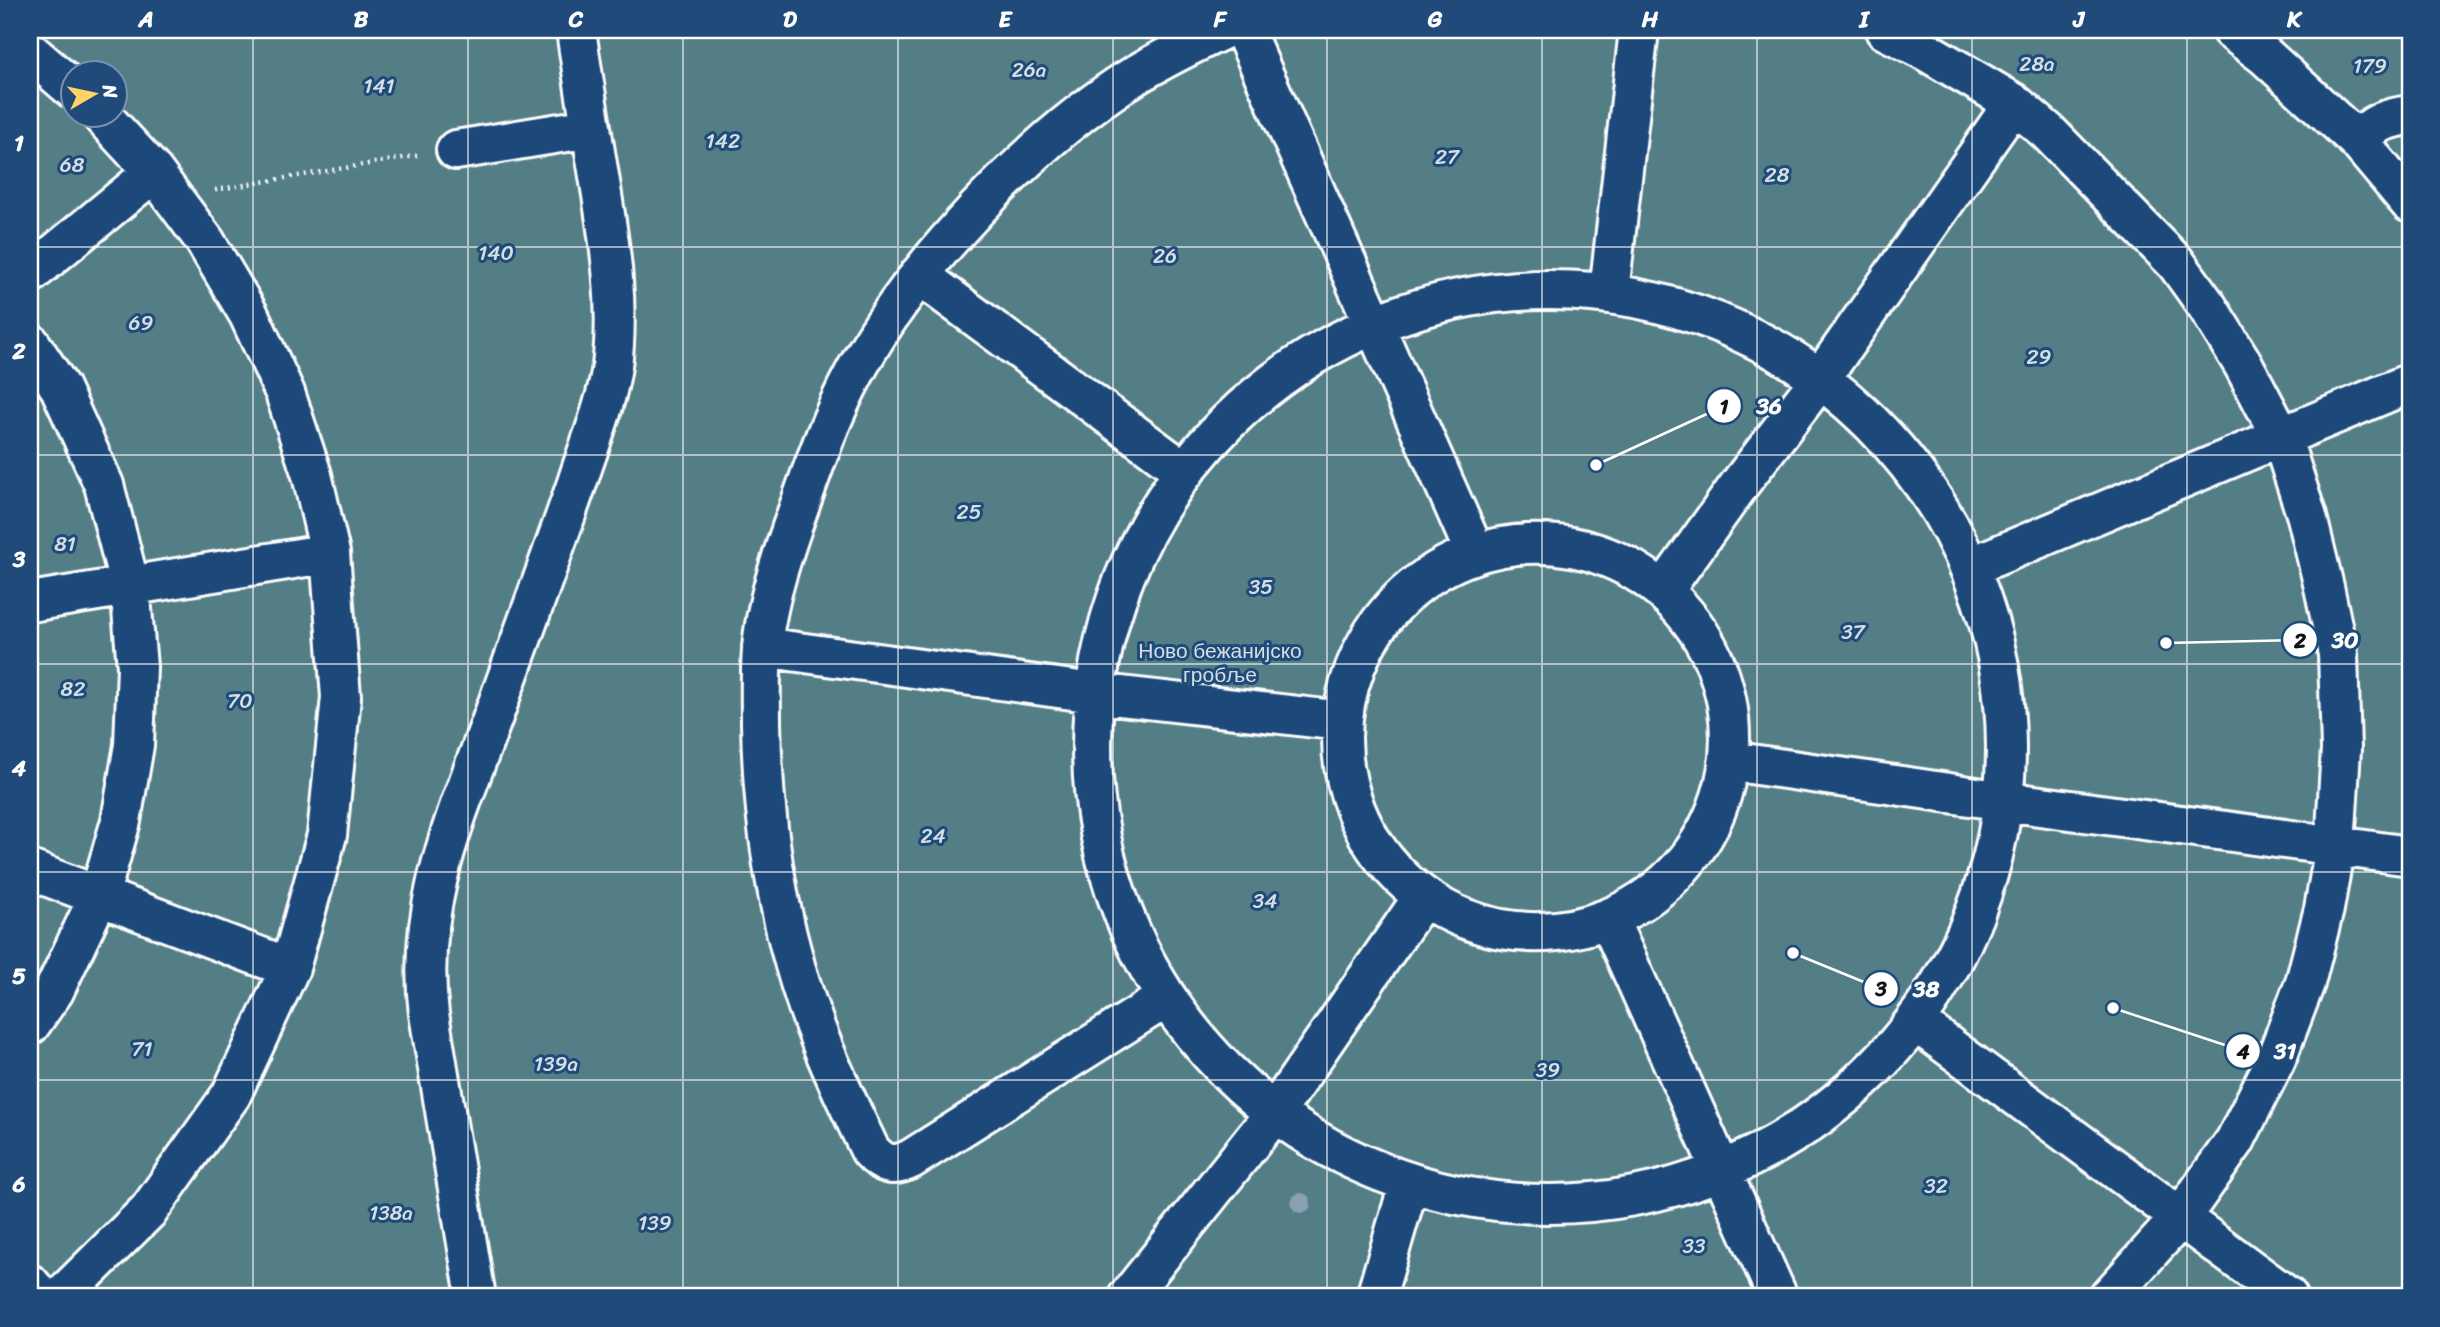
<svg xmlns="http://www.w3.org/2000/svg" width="2440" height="1327" viewBox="0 0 2440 1327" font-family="Sriracha,sans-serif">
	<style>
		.green { fill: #537e86; stroke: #a9bec2; stroke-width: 2; fill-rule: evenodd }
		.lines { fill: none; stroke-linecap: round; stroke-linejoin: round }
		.minor-casing { stroke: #fff; stroke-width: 44 }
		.path { stroke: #fff; stroke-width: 4.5; stroke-dasharray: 2 5; stroke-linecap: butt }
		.minor { stroke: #1f4a7a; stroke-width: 38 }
		.tree { fill: #8ba0b3 }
		.grid { fill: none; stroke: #fff; stroke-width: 2; stroke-opacity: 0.55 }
		.labels { text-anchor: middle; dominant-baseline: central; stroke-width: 6; stroke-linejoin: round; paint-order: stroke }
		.park-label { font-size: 21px; fill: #d4dfe1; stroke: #1f4a7a }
		.leader { fill: none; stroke: #fff; stroke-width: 2.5 }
		.callout-dot { fill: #fff; stroke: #1f4a7a; stroke-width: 2.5 }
		.mark-label { font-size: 21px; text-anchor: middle; font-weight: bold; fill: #111 }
		.callout-label { font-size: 23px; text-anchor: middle; font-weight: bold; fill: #fff; stroke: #1f4a7a; stroke-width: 6; stroke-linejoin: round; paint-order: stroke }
		.neatline { fill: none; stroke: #fff; stroke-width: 2.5 }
		.grid-label { font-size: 23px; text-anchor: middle; font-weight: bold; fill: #fff }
	</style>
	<rect width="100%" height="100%" fill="#32547b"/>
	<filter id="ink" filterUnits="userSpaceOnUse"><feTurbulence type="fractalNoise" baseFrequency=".0143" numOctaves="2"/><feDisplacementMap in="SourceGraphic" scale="14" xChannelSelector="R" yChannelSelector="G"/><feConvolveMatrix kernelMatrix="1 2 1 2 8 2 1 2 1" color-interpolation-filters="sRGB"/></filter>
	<g filter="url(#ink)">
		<!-- green -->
		<path class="green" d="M30 30H2410V1297H30ZM74 74H116V116H74Z"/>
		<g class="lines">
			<defs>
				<path id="minor" d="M1244 30 1475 553
					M1885 30 1924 50 2014 103 2048 132 2176 263 2207 306 2243 364 2281 436 2307 517 2324 587 2338 654 2341 749 2335 846 2324 909 2305 983 2276 1059 2235 1141 2181 1217 2109 1297
					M2231 30 2264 55 2358 141 2410 203
					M30 52 74 90
					M2358 141C2373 122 2388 118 2410 115
					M456 150 591 128
					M30 274 154 172
					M919 275 1184 471
					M1092 747a457 457 0 1 1 914 0a457 457 0 1 1-914 0Z
					M1609 292 1639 30
					M30 343 60 388 104 485 130 586 137 667 134 745 121 821 99 896 54 991 30 1025
					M1342 738a194 194 0 1 1 388 0a194 194 0 1 1-388 0Z
					M1970 567 2410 383
					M1664 590 1742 481 1821 378 2014 103
					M30 602 330 553
					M762 647 1094 693 1342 721
					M1730 761 2004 801 2410 856
					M30 870 290 968
					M1609 920 1778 1297
					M1166 998 911 1159C893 1168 883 1165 870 1150 854 1116 837 1082 823 1047 781 944 763 834 761 723 761 699 760 674 762 650 765 604 785 546 801 502 816 459 832 415 854 374 911 267 1031 140 1134 76 1162 59 1192 44 1222 30
					M1916 1022 2288 1297
					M30 1284 41 1297
					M61 1297 149 1210 231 1095 290 968 327 835 341 697 330 553 312 475 285 393 249 315 205 241 154 172 102 116
					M476 1297 429 1014C415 905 456 817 493 717 521 639 550 561 577 483 589 445 606 406 612 366 620 303 609 239 599 176 591 128 583 79 576 30
					M1128 1297 1274 1114 1423 897
					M1376 1297 1409 1184"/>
			</defs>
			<!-- minor casing -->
			<use href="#minor" class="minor-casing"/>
			<!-- path -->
			<path class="path" d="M215 190 421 155"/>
			<!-- minor -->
			<use href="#minor" class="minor"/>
		</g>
		<!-- trees -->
		<circle class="tree" cx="1301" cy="1203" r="10"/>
	</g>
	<!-- grid -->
	<path class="grid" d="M253 30V1297M468 30V1297M683 30V1297M898 30V1297M1113 30V1297M1327 30V1297M1542 30V1297M1757 30V1297M1972 30V1297M2187 30V1297M30 247H2410M30 455H2410M30 664H2410M30 872H2410M30 1080H2410"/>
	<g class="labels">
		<!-- park labels -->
		<g class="park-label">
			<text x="2037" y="64">28a</text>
			<text x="2370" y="66">179</text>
			<text x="1029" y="70">26a</text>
			<text x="379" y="86">141</text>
			<text x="723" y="141">142</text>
			<text x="1447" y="157">27</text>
			<text x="72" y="165">68</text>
			<text x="1777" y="175">28</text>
			<text x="496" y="253">140</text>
			<text x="1165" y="256">26</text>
			<text x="141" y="323">69</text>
			<text x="2039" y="357">29</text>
			<text x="969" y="512">25</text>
			<text x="65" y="544">81</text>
			<text x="1261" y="587">35</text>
			<text x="1853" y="632">37</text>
			<text x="1220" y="651">Ново бежанијско<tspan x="1220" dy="24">гробље</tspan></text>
			<text x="73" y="689">82</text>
			<text x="240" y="701">70</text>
			<text x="933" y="836">24</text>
			<text x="1265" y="901">34</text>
			<text x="142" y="1049">71</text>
			<text x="556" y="1064">139a</text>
			<text x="1548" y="1070">39</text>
			<text x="1936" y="1186">32</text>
			<text x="391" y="1213">138a</text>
			<text x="655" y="1223">139</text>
			<text x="1694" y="1246">33</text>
		</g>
	</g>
	<!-- callouts -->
	<path class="leader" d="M1596 465L1724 406M2166 643L2300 640M1793 953L1881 989M2113 1008L2243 1051"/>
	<g class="callout-dot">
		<circle cx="1596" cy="465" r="7"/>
		<circle cx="2166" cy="643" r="7"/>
		<circle cx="1793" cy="953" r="7"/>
		<circle cx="2113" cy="1008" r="7"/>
		<circle cx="1724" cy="406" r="18"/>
		<circle cx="2300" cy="640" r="18"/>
		<circle cx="1881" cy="989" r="18"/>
		<circle cx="2243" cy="1051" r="18"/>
	</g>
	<g class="mark-label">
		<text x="1724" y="414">1</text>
		<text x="2300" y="648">2</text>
		<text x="1881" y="996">3</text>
		<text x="2243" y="1059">4</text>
	</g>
	<g class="callout-label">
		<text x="1769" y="414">36</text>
		<text x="2345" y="648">30</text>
		<text x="1926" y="997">38</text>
		<text x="2285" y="1059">31</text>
	</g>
	<!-- margin -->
	<rect width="2440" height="1327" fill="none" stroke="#1f4a7a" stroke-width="77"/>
	<!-- north arrow -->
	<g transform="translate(94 94) rotate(81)"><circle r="33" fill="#1f4a7a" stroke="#7992af" stroke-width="2"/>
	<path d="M0-5L12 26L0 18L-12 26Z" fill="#ffd166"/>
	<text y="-10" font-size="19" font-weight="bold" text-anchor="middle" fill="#ffffff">N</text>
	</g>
	<rect x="38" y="38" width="2364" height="1250" class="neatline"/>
	<g class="grid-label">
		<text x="146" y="27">A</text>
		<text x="361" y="27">B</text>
		<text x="576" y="27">C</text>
		<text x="790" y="27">D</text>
		<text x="1005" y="27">E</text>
		<text x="1220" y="27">F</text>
		<text x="1435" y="27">G</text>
		<text x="1650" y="27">H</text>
		<text x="1864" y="27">I</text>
		<text x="2079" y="27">J</text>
		<text x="2294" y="27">K</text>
		<text x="19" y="151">1</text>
		<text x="19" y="359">2</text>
		<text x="19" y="567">3</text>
		<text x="19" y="776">4</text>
		<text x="19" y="984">5</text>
		<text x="19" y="1192">6</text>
	</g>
</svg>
